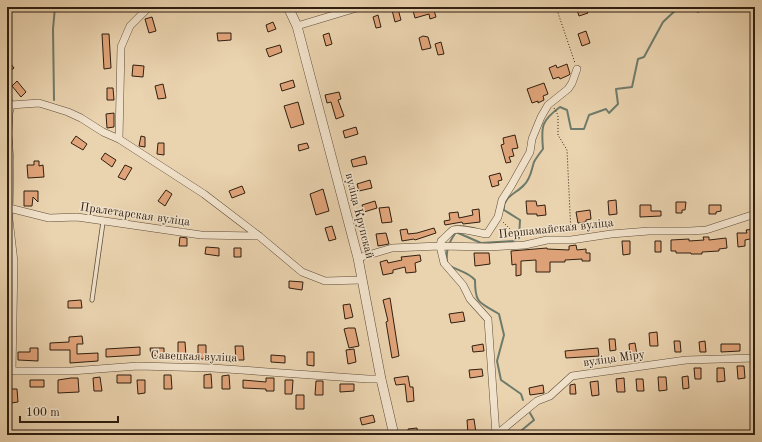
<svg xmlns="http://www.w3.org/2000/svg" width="762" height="442" viewBox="0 0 762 442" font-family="'Old Standard TT',serif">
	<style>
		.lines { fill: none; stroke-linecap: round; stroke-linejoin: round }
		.stream { stroke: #6e7b6b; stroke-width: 2 }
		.building { fill: #e1a47a; stroke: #2f1f10 }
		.service-casing { stroke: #5e4c38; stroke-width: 5 }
		.minor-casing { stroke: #5e4c38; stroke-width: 8 }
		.tertiary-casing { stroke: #5e4c38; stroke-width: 10 }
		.path { stroke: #2f1f10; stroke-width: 1; stroke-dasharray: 1 2; stroke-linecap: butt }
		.service { stroke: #f1e2cb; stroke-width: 3.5 }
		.minor { stroke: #f1e2cb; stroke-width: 7 }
		.tertiary { stroke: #f1e2cb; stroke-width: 9 }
		.labels { text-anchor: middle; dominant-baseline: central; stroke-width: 3; stroke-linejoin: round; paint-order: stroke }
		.street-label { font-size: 12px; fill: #2f1f10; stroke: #f1e2cb }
	</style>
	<rect width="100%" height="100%" fill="#ead3af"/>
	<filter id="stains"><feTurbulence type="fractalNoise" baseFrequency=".005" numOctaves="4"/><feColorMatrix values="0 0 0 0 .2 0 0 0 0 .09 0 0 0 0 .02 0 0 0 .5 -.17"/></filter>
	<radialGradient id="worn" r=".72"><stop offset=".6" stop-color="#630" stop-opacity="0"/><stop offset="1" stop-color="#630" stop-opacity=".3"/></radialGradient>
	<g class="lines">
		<!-- stream -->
		<path class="stream" d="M693 7 698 12 703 7
			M54 100 53 29 55 7
			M447 263C446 249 448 244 456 232L481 243 513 241 519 238 520 220 504 210C502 197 517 193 524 185 531 178 531 171 534 162 536 158 540 153 543 149 541 126 541 121 560 107L567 110 571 129H584L589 115 606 109 609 113 618 104 616 89 632 87 638 59 644 57 663 22 679 7
			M450 266C459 271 468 272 475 280 475 305 480 302 499 314L504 335 497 361 501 380 521 394 523 400
			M516 435 534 420 530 413"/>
	</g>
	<!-- building -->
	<path class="building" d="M412 7H433L436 17 430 19 429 14 415 18Z
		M576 7H585L588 13 579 16Z
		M398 9 401 20 395 22 392 10Z
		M378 15 381 27 376 28 373 17Z
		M152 17 156 31 149 33 145 19Z
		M273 22 276 29 268 32 266 25Z
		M586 31 590 43 582 46 578 34Z
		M217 33H231V40L218 41Z
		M329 33 332 44 326 46 323 35Z
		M102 34H109L111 68 104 69Z
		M423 36 428 37 431 48 422 50 419 38Z
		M441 42 444 54 438 55 435 44Z
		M280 45 282 52 269 57 266 49Z
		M7 59 14 68 7 74Z
		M567 64 570 74 569 75 560 79 559 77 553 79 549 68 556 65 557 68Z
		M133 65 144 66 143 77 132 76Z
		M293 80 295 87 282 91 280 84Z
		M17 81 26 92 21 97 12 86Z
		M544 83 548 94 543 96 544 100 538 103V101L532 103 527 89Z
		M163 84 166 98 158 99 155 86Z
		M107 88H113L114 100H107Z
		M339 92 341 99 338 100 344 116 336 119 331 102 327 103 325 95Z
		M298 102 304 124 291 128 284 106Z
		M114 113V127L107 128 106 114Z
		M356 127 358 134 345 138 343 131Z
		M515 135 518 148 512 149 514 156 509 157 511 162 506 163 501 145 504 144 503 138Z
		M76 136 87 144 83 150 71 143Z
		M141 136 145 137V147L139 146Z
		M158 143H164V155L157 154Z
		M307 143 309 148 299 151 298 145Z
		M105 153 116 160 112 167 101 159Z
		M365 156 367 164 353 167 351 160Z
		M34 161H39V166L43 165 44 177 28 178 27 165H34Z
		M125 165 132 168 125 180 118 177Z
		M500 173 502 180 498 181 499 185 492 187 489 176Z
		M370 180 372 188 359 191 357 184Z
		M242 186 245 193 232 198 229 191Z
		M323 189 329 211 316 215 310 194Z
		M166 190 172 194 165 206 158 201Z
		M24 191H38V202L33 197 32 206H24Z
		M616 200 617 214 609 215 608 201Z
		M375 201 377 208 364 212 362 205Z
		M526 201H536L537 206 545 205 546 215 537 216V214H527Z
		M676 202H686L685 210H682V213H676Z
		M640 205H651V211H661V216L640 217Z
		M709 205H721V211L716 212V214H709Z
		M389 207 392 222 382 223 379 208Z
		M479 209 480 222 463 224 462 222 445 225 444 221 450 220 449 213 458 212 459 218 473 215 472 210Z
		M590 210 591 219 586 220V222L578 223 576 212Z
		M332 226 336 239 329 241 325 228Z
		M434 228 436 233 415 240 414 239 402 241 400 230 407 229 408 234 417 233Z
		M755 229V238L745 240V246L738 247 737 233H747L746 230Z
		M386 233 389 244 378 246 376 234Z
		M180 237 187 238V246H179Z
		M703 237H709V240L726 238 727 248 719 249V251L702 252V254H691V253H676V251H671V240L689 239V241L704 240Z
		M622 241H630V254L623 255Z
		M655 241H661V252H655Z
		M576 245 577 250 586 249V253H590V261H582V259L565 260V262H550V272H536V260L521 261V275L516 276V264L512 265 511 251 547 248V249L569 250V246Z
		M206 247 219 248V256L205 254Z
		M234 248H241V257H234Z
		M474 253H489L490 264 475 266Z
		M420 255 421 261 415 263 416 272 406 273 405 267 393 270V273L383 275 380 262 387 260 388 263 402 260 401 257Z
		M289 281 303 282 302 290 289 288Z
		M390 298 399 356 392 358 386 322 388 321 383 300Z
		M81 300 82 308H68V301Z
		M350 304 353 317 345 319 343 305Z
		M463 312 465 321 451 323 449 314Z
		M348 328H355L359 346 349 348 344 329Z
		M657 332 658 346H650L649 333Z
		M82 336 83 344H77V354L98 353V361L70 363V350H50V343L69 342V337Z
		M609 339H615L616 350 610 351Z
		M674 341H680L681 352H675Z
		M705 341 706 352H700L699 342Z
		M178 342H185L186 356H178Z
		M635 343 637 355H630L629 344Z
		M483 344 484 351 473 352 472 346Z
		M721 344H740V351L721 352Z
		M198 345H206V359H198Z
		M235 346H243L244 360H236Z
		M140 347V355L106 357V349Z
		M30 348H38V361L18 360V352H30Z
		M150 348H164V355L151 356Z
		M598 348 599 356 566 358 565 351Z
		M354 349 356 362 348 364 346 350Z
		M307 352H314V366L307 365Z
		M271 355 285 356V363L271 362Z
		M737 366H744L745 378 738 379Z
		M694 368H701V379H695Z
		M717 368H724L725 381 717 382Z
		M482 369 483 376 470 378 469 370Z
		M211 374 212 388H204V375Z
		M117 375H131V383H117Z
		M164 375H171L172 389H164Z
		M229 375 230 389H222V376Z
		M408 376 410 387H413L414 401 407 402 405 384 396 385 394 378Z
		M688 376 689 388 683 389 682 377Z
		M100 377 102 391H94L93 378Z
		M658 377H666L667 390 659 391Z
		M71 378H78L79 392 58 393V380Z
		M266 378H274V391H266V389L243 388V380L266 382Z
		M624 378 625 392H617L616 379Z
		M636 379H643L644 391H637Z
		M30 380H44V387H30Z
		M137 380H145V393L138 394Z
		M285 380H293L292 394H285Z
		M316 381H323V395H315Z
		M598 381 599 395 592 396 590 382Z
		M340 384H354V391L340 392Z
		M575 384 576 394H570V385Z
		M543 385 544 393 530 395 529 388Z
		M10 389H17L18 402 11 403Z
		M296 395H304V409H296Z
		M373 415 375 422 362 425 360 418Z
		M474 419 476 433 468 434 467 420Z
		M417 428 418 435H409L408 429Z"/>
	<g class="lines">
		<defs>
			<path id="service" d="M7 260 14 262
				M92 300 103 222"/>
			<path id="minor" d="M297 26 360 7
				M7 98 11 105 9 113 8 134 10 161 9 219 14 262 12 371
				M11 105 39 103 68 112 81 118 103 132 119 139 204 194 259 236 302 272 325 281 361 280
				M119 139 121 47 130 26 149 7
				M9 208 49 218 77 217 201 235 259 236
				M358 258 392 248 440 246 489 247 525 245 547 240H571L611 234 649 231H690L706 230 755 214
				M7 371H71L138 366 212 368 368 379H381
				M496 435 488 319 470 299 463 285 444 263 440 246 441 241C445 238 449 233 453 230 459 227 479 233 487 234L498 217 502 200 511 186 530 152 532 139 541 117 548 105 568 89 572 83 577 69
				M496 435 537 401 550 396 572 376 686 360 755 358"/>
			<path id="tertiary" d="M288 7 297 26 358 258 381 379 394 435"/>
		</defs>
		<!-- service casing -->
		<use href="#service" class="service-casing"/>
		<!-- minor casing -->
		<use href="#minor" class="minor-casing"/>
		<!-- tertiary casing -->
		<use href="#tertiary" class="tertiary-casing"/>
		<!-- path -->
		<path class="path" d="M556 7 575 63
			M690 7 691 11
			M554 108 558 115V135L567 150 571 233
			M503 222 519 238"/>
		<!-- service -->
		<use href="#service" class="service"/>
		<!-- minor -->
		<use href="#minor" class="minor"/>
		<!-- tertiary -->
		<use href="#tertiary" class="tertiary"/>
	</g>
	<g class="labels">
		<!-- street labels -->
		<g class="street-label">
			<text transform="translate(135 215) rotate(8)">Пралетарская вуліца</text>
			<text transform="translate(359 216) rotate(76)">вуліца Крупскай</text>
			<text transform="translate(556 229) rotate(-6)">Першамайская вуліца</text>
			<text transform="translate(194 357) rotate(2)">Савецкая вуліца</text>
			<text transform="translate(614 359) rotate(-8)">вуліца Міру</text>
		</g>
	</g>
	<!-- margin -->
	<rect width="762" height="442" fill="none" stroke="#ead3af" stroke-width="24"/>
	<rect x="8" y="8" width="746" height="426" fill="none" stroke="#2f1f10" stroke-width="2"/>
	<rect x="12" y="12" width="738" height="418" fill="none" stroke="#2f1f10"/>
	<!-- scale -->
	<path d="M20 416v6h98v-6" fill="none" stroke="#2f1f10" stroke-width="2"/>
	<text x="26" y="416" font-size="12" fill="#2f1f10" stroke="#f1e2cb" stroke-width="3" paint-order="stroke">100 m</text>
	<rect width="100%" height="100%" filter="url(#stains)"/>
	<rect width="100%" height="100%" fill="url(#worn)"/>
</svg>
